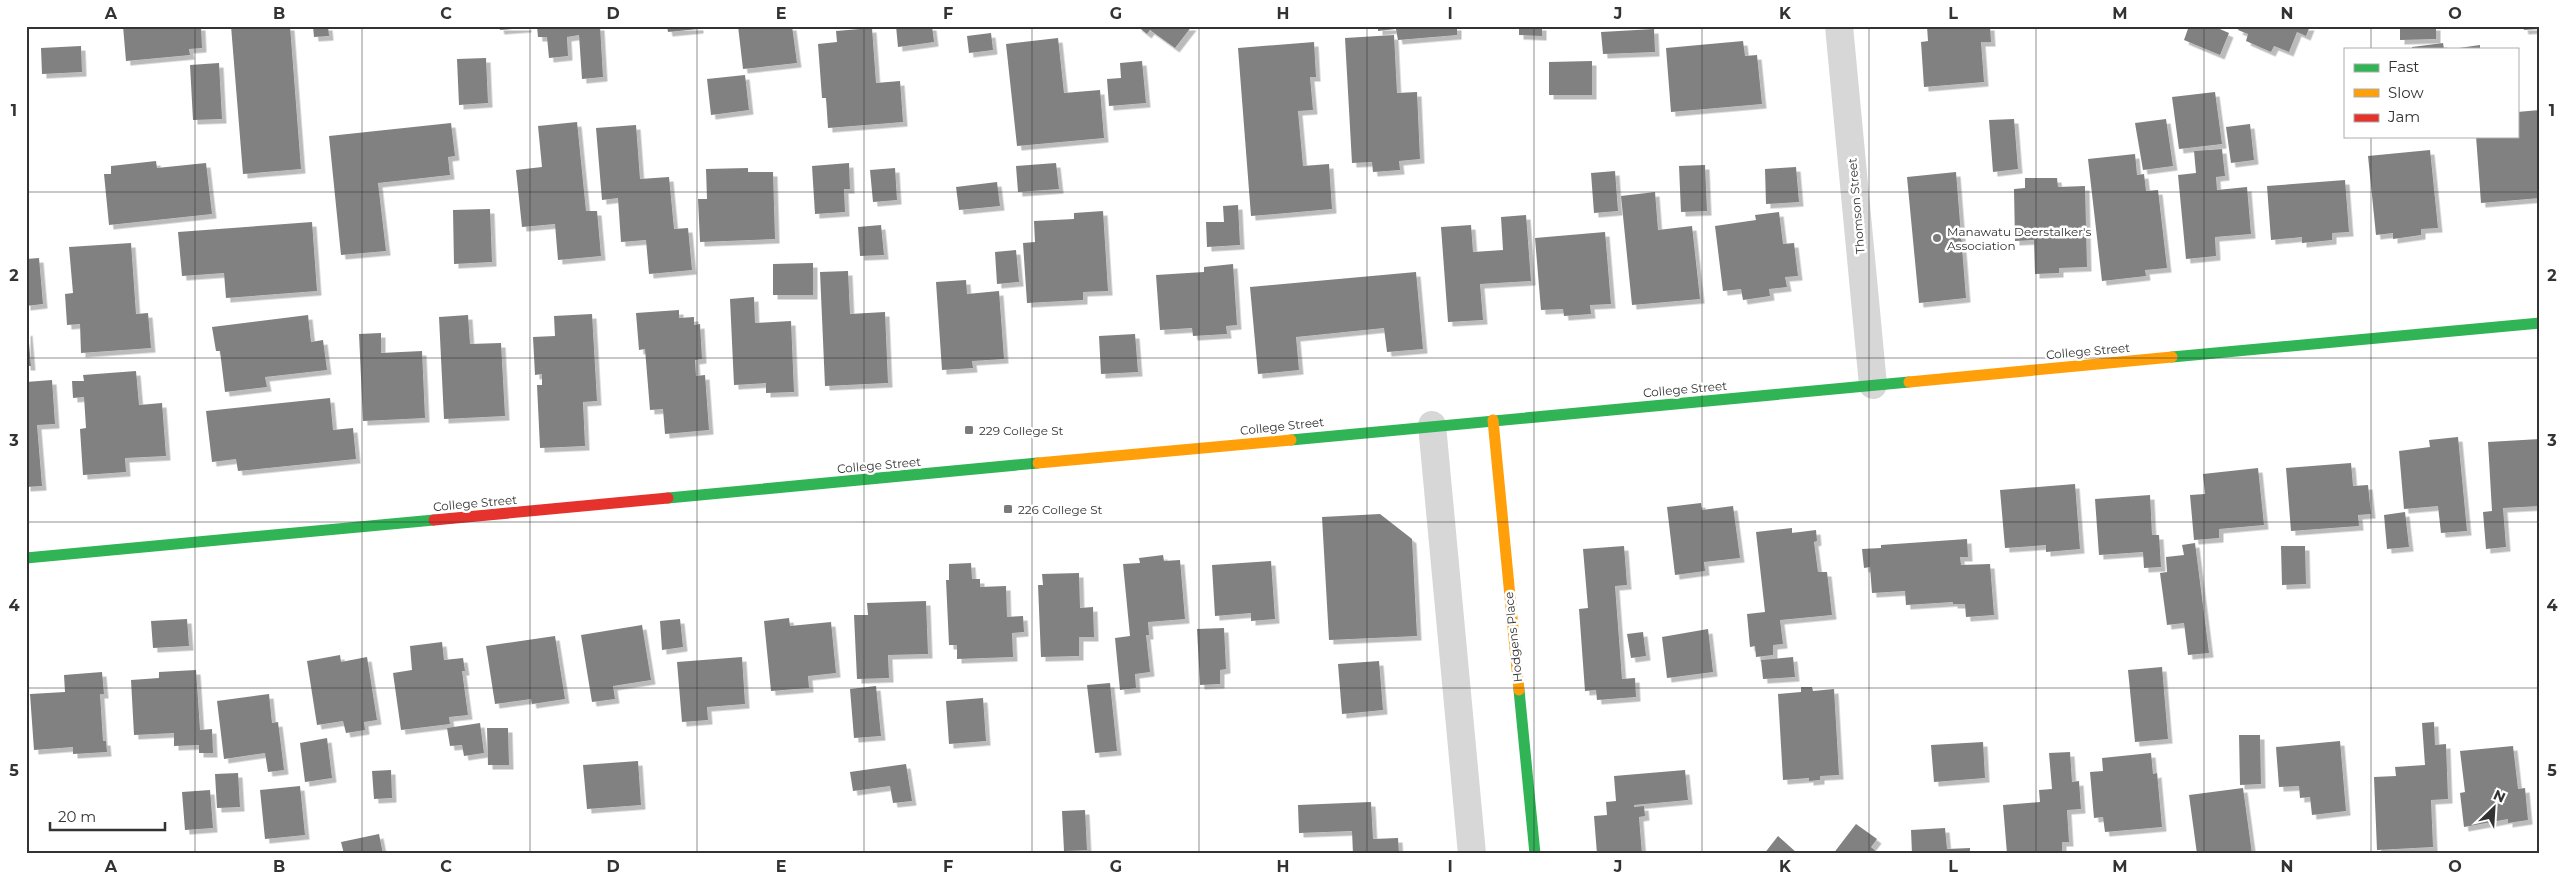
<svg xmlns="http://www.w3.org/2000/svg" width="2566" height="880" viewBox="0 0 2566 880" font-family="Montserrat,sans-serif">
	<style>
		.building { fill: #818181; filter: url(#shadow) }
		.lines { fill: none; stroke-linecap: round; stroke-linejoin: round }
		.street { stroke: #d7d7d7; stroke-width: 28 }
		.fast { stroke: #30b455; stroke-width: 11 }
		.slow { stroke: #ff9f0a; stroke-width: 11 }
		.jam { stroke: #e5322d; stroke-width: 11 }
		.grid { fill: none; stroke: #333; stroke-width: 1; stroke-opacity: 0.55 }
		.poi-dot { fill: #7a7a7a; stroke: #fff; stroke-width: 2 }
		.labels { text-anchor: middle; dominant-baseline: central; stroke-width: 5; stroke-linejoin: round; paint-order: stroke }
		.street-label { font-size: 12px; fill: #333; stroke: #fff }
		.poi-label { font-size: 12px; fill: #333; stroke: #fff; text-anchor: start }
		.neatline { fill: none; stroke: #333; stroke-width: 2 }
		.grid-label { font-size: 16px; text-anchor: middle; font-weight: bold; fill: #333 }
	</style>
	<defs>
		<filter id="shadow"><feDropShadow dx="4.5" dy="4.5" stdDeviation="0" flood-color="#0004"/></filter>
	</defs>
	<rect width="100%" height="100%" fill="#fff"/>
	<!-- building -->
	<path class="building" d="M123 26H201L202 48 189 49 190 55 126 61Z
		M231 26H290L301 169 243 174Z
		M313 26H328L329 36 314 37Z
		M499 26H527V28L500 30Z
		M537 26H600L603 77 582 79 579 35 567 37 568 56 549 58 547 37H538Z
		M667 26H699V29L668 32Z
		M738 26H792L797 63 743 69Z
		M896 26H932L934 42 898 47Z
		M1137 26H1192L1175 48 1150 30 1147 34Z
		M1378 26H1457V35L1398 40 1396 29 1378 31Z
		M1519 26H1542V36L1519 35Z
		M1927 26H1990L1991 42H1981L1984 82 1924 87 1921 42 1928 41Z
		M2189 26H2213L2229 33 2220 55 2184 40Z
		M2240 26H2310L2306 36 2297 32 2289 52 2274 46 2271 52 2246 41 2248 34 2238 30Z
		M2400 26H2436V39L2400 40Z
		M2523 26H2540V29L2524 30Z
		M872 28 876 83 900 81 903 122 828 128 826 98H822L818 44 837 42 836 31Z
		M1654 29 1655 52 1603 54 1601 32Z
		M991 33 993 50 969 53 967 36Z
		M1394 35 1397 93 1417 92 1420 159 1399 161 1400 170 1373 172 1372 162 1352 163 1345 38Z
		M1058 38 1064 93 1100 90 1104 138 1017 146 1006 44Z
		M1743 41 1745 56 1757 55 1762 104 1671 112 1666 48Z
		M1314 42 1316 77H1310L1313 110 1298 111 1303 166 1329 164 1332 209 1251 216 1238 48Z
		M2443 43 2444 49H2412V47Z
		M2480 45V49H2459V48Z
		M81 46 82 72 42 74 41 48Z
		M486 58 488 103 459 105 457 59Z
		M1142 61 1146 103 1109 106 1107 79 1121 78 1120 63Z
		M1592 61V95H1549V62Z
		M219 63 222 119 193 120 190 65Z
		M745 75 749 110 711 115 707 79Z
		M2215 92 2222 144 2179 149 2172 97Z
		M2540 110V198L2481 203 2476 136H2517V112Z
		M2014 119 2018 169 1993 172 1989 120Z
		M2166 119 2173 166 2143 170 2135 123Z
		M577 122 586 211H597L601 256 558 260 555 224 522 227 516 170 542 167 538 126Z
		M451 123 455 156 448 157 450 175 378 183 386 251 341 255 329 136Z
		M2250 124 2254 160 2231 163 2226 127Z
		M636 125 640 179 669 177 674 229 688 228 692 270 649 274 646 240 621 242 618 198 602 200 596 128Z
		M2222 149 2225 176 2216 177 2217 190 2247 187 2251 234 2215 237 2216 256 2186 259 2178 175 2196 173 2194 151Z
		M2430 150 2438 228 2421 229V235L2393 239V233L2376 235 2368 156Z
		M2135 154 2137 175 2144 174 2146 191 2158 190 2167 268 2145 270 2146 276 2102 281 2088 159Z
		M156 161 157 168 206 163 212 214 109 225 104 174H111V166Z
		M849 163 850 189H844L845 212 815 214 812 166Z
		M1056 163 1059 189 1018 192 1016 166Z
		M1705 165 1707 211 1681 212 1679 166Z
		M1796 167 1799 202 1766 204 1765 169Z
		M748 168V172H773L775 239 700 242 698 199H707L706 169Z
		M895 168 897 200 873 202 870 170Z
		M1615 171 1618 211 1594 213 1591 173Z
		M1956 172 1966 298 1919 303 1907 177Z
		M2025 178H2057L2058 187 2085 186 2087 267 2059 268V273L2035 274 2034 240 2015 241 2014 189 2025 188Z
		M2345 180 2349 232 2332 233V240L2302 243V237L2271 240 2267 186Z
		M997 182 1000 206 959 210 956 187Z
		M1655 192 1658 230 1692 226 1700 299 1632 305 1621 196Z
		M1238 205 1240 245 1207 247 1206 222H1224L1223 206Z
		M490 209 492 262 454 264 453 210Z
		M1103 211 1108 291 1083 292V300L1027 303 1023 243 1035 242 1034 221 1074 219V213Z
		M1779 212 1783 244 1794 243 1798 276 1785 277 1787 287 1769 289 1770 296 1743 300 1741 289 1723 291 1715 226 1756 220 1755 215Z
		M1526 215 1531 281 1480 284 1483 320 1448 322 1441 227 1471 225 1473 252 1503 250 1501 217Z
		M312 222 317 291 226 298 224 273 182 276 178 232Z
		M881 225 884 255 860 256 858 227Z
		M1605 232 1611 304 1590 305 1591 314 1564 316 1563 309 1541 310 1535 238Z
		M131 243 136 314 148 313 151 348 81 353 80 324 67 325 65 294 73 293 69 247Z
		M1016 250 1019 282 997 284 995 252Z
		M39 258 43 304 26 306V259Z
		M813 263V295H773V264Z
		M1233 264 1237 325 1226 326 1227 334 1193 336 1192 328 1160 330 1156 275 1204 272V267Z
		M848 271 850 314 885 312 888 383 825 386 820 272Z
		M1416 272 1423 349 1387 352 1384 328 1296 337 1299 370 1258 374 1250 287Z
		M966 280 967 294 999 291 1004 359 972 361 973 368 942 370 936 282Z
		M754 297 755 323 791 321 794 392 766 393V383L734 385 730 299Z
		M679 310V318L694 317V325L700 324 702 359 695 360 696 376 705 375 709 430 665 434 663 409 650 410 645 349 639 350 636 313Z
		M592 314 597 401 583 402 585 446 540 448 537 385H542V374L535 375 533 337 555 336 554 316Z
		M308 315 311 342 323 340 327 370 265 377 267 387 225 392 220 351H216L212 327Z
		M468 315 470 344 501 343 505 416 444 419 439 317Z
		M28 331 31 366H26V332Z
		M381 333V353L422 351 425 418 363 421 359 334Z
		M1135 334 1138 372 1101 374 1099 336Z
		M136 371 139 405 162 403 166 456 125 458 126 472 83 475 80 429 86 428 84 397 73 398 72 381H84L83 375Z
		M52 380 55 424 37 425 42 486 26 487V382Z
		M330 398 333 430 353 428 356 459 238 471 236 459 212 462 206 411Z
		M2458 437 2467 531 2441 533 2438 506 2404 509 2399 451 2430 447 2429 440Z
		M2540 439V506L2503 508 2506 547 2486 549 2483 512 2492 511 2488 442Z
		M2351 463 2353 486 2368 485 2371 514 2358 515 2359 526 2291 531 2286 468Z
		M2258 468 2264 525 2219 529V538L2194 540 2190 495 2205 494 2203 474Z
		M2075 484 2080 549 2046 552V545L2005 548 2000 490Z
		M2150 495 2152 535H2159L2161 567 2144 568 2143 552 2099 555 2095 499Z
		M1701 503 1702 510 1733 506 1740 558 1704 562 1705 571 1675 575 1667 507Z
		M2405 512 2409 547 2387 549 2384 515Z
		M1380 514 1412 539 1417 636 1329 640 1322 517Z
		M1792 528V533L1816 530 1817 541 1814 542 1818 572H1827L1832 615 1780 620 1783 644 1773 645V655L1756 657 1755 646 1750 647 1747 614 1765 612 1756 532Z
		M1967 539 1968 557H1960L1961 565 1990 564 1994 615 1966 617 1965 604H1953V602L1906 605 1905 591 1872 593 1870 567 1864 568 1862 549 1881 548V545Z
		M2195 543 2209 653 2188 655 2184 623 2167 625 2160 573 2167 572 2166 557 2184 555 2182 545Z
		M1624 546 1627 585 1615 586 1622 679 1635 678 1636 697 1597 700 1596 690 1585 691 1579 609 1588 608 1583 549Z
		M2281 546H2305L2306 584 2282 585Z
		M1163 555 1164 561 1180 560 1185 619 1148 622 1149 635H1146L1150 672 1135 674 1136 688 1120 690 1115 638 1130 636 1123 564 1140 563 1139 558Z
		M1271 561 1275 619 1251 621V613L1215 616 1212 565Z
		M971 563 972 579H980V587L1006 586 1007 617 1023 616 1024 632 1012 633 1013 657 957 659V645H949L946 580H949V564Z
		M1079 573 1080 608 1093 607 1094 637H1079V656L1041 657 1038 585H1043L1042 574Z
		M926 601 928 654 888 655 889 678 857 679 854 615H868L867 603Z
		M789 618 790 626 831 622 836 673 808 676 809 688 771 691 764 621Z
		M187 619 189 646 153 648 151 621Z
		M680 619 683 647 662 650 660 621Z
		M642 625 651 680 613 686 615 699 592 702 581 635Z
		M1224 628 1226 669 1220 670V684L1200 685 1197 629Z
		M1708 629 1713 672 1667 678 1662 637Z
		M1643 632 1646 656 1631 658 1627 634Z
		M555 636 565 699 532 704 531 699 495 704 486 646Z
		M442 642 444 660 463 658 465 671H462L468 715 449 717 450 724 401 730 393 673 412 670 410 646Z
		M340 655 341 662 367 657 377 720 364 722 365 730 346 733 343 721 317 725 307 661Z
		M742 657 745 704 707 707 708 720 682 722 677 662Z
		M1793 657 1795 677 1763 679 1761 660Z
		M1379 661 1383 710 1342 714 1338 664Z
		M2162 667 2168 739 2135 742 2128 670Z
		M196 670 200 730 212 729 213 753H199V745L174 746V733L134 735 131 680 159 678V672Z
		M102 672 104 694H100L103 741H106L107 752 73 754V747L34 750 30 694 65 692 64 675Z
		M1110 683 1117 751 1095 753 1087 685Z
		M876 686 881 736 854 738 850 689Z
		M1801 687H1812L1813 691 1834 689 1839 775 1820 776V780L1809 781V778L1783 780 1778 694 1801 692Z
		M269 694 272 723 278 722 284 770 268 772 265 753 224 759 217 701Z
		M983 698 986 741 949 744 946 701Z
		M2434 722 2435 745 2446 744 2448 799 2431 800 2433 847 2377 850 2374 777 2396 776 2395 767 2425 765 2422 723Z
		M480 723 484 753 464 756 462 745 450 746 447 728Z
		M487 728H508L509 765H488Z
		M2239 735H2260L2261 784 2240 785Z
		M327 738 332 778 305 782 300 743Z
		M2340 741 2346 811 2312 815 2310 797 2300 798 2299 786 2279 787 2276 747Z
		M1983 742 1985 778 1934 782 1931 745Z
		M2513 746 2518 789 2525 788 2528 820 2508 823V819L2464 827 2460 793 2465 792 2460 751Z
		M2070 752 2072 782 2079 781 2081 809 2067 810 2069 842H2062V854H2007L2003 805 2040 802 2039 790 2052 789 2049 753Z
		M2151 753 2153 774 2157 773 2162 827 2105 832 2103 817 2094 818 2090 772 2103 771 2102 758Z
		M638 761 641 805 587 809 583 765Z
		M906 764 912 801 893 803 890 786 853 791 850 772Z
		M391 770 392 798 374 799 372 771Z
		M1685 770 1688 800 1634 805V807L1644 806 1645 816 1639 817 1642 854H1597L1594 816 1607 815 1606 802 1616 801 1614 776Z
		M238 773 240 807 217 808 215 774Z
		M300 786 305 835 265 839 260 790Z
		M2243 788 2252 854H2197L2189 795Z
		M210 790 213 828 185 830 182 792Z
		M1371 802 1373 839 1398 838 1399 854H1353L1352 831 1299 833 1298 805Z
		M1085 810 1087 850 1064 851 1062 811Z
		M1856 824 1877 839 1871 847 1879 854H1833Z
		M1945 828 1947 849 1970 848V854H1912L1911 830Z
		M379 834 383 854H344L341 842Z
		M1778 836 1798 854H1764Z"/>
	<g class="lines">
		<!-- street -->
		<path class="street" d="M1839 26 1873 385
			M1432 425 1472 854"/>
		<!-- fast -->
		<path class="fast" d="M2172 357 2540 323
			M1291 440 1909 382
			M668 498 1038 463
			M26 558 434 520
			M1519 690 1535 854"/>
		<!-- slow -->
		<path class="slow" d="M1909 382 2172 357
			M1493 420 1519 690
			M1038 463 1291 440"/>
		<!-- jam -->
		<path class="jam" d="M434 520 668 498"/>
	</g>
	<!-- grid -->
	<path class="grid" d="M195 26V854M362 26V854M530 26V854M697 26V854M864 26V854M1032 26V854M1199 26V854M1367 26V854M1534 26V854M1702 26V854M1869 26V854M2036 26V854M2204 26V854M2371 26V49M2371 136V854M26 192H2540M26 358H2540M26 522H2540M26 688H2540"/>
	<!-- markers -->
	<g class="poi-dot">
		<circle cx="1937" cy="238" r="5"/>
		<rect x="964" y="425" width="10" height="10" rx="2.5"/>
		<rect x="1003" y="504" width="10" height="10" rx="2.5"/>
	</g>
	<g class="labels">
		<!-- street labels -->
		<g class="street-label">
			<text transform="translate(1856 206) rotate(-95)">Thomson Street</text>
			<text transform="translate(2088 351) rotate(-5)">College Street</text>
			<text transform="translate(1685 389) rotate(-5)">College Street</text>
			<text transform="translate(1282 426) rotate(-6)">College Street</text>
			<text transform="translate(879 465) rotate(-5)">College Street</text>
			<text transform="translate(475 503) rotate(-5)">College Street</text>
			<text transform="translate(1513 637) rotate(-96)">Hodgens Place</text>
		</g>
		<!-- poi labels -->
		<g class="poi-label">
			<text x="1947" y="231">Manawatu Deerstalker's<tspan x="1947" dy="14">Association</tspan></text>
			<text x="979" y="430">229 College St</text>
			<text x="1018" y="509">226 College St</text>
		</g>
	</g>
	<!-- border -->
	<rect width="2566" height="880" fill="none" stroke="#ffffff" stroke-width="55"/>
	<!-- legend -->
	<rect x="2344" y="48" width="175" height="90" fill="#ffffff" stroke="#adadad"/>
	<rect x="2354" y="64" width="25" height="8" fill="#30b455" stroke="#adadad"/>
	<text x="2388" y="72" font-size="15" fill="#333333">Fast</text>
	<rect x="2354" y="89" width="25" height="8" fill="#ff9f0a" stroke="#adadad"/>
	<text x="2388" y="98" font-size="15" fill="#333333">Slow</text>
	<rect x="2354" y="114" width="25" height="8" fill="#e5322d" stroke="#adadad"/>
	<text x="2388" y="122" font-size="15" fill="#333333">Jam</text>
	<!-- north arrow -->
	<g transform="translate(2494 808) rotate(25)" stroke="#ffffff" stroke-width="4" paint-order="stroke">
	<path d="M0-4L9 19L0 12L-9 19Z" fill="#333333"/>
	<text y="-8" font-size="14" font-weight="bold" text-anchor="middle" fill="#333333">N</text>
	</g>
	<!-- scale -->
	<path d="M50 822v8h115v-8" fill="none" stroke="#333333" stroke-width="2.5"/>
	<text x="58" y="822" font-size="15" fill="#333333" stroke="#ffffff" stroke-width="4" paint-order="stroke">20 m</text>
	<rect x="28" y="28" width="2510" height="824" class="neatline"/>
	<g class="grid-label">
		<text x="111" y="19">A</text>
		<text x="279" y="19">B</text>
		<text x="446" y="19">C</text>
		<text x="613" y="19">D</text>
		<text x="781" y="19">E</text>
		<text x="948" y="19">F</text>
		<text x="1116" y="19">G</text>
		<text x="1283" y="19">H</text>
		<text x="1450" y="19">I</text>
		<text x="1618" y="19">J</text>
		<text x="1785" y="19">K</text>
		<text x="1953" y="19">L</text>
		<text x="2120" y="19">M</text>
		<text x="2287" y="19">N</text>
		<text x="2455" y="19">O</text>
		<text x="14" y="116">1</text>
		<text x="2552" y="116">1</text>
		<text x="14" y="281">2</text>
		<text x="2552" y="281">2</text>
		<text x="14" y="446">3</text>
		<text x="2552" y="446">3</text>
		<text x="14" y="611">4</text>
		<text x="2552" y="611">4</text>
		<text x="14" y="776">5</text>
		<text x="2552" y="776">5</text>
		<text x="111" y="872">A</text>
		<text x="279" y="872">B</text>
		<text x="446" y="872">C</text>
		<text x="613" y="872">D</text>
		<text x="781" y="872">E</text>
		<text x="948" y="872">F</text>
		<text x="1116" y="872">G</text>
		<text x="1283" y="872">H</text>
		<text x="1450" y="872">I</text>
		<text x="1618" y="872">J</text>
		<text x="1785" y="872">K</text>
		<text x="1953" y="872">L</text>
		<text x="2120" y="872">M</text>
		<text x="2287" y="872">N</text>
		<text x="2455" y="872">O</text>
	</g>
</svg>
